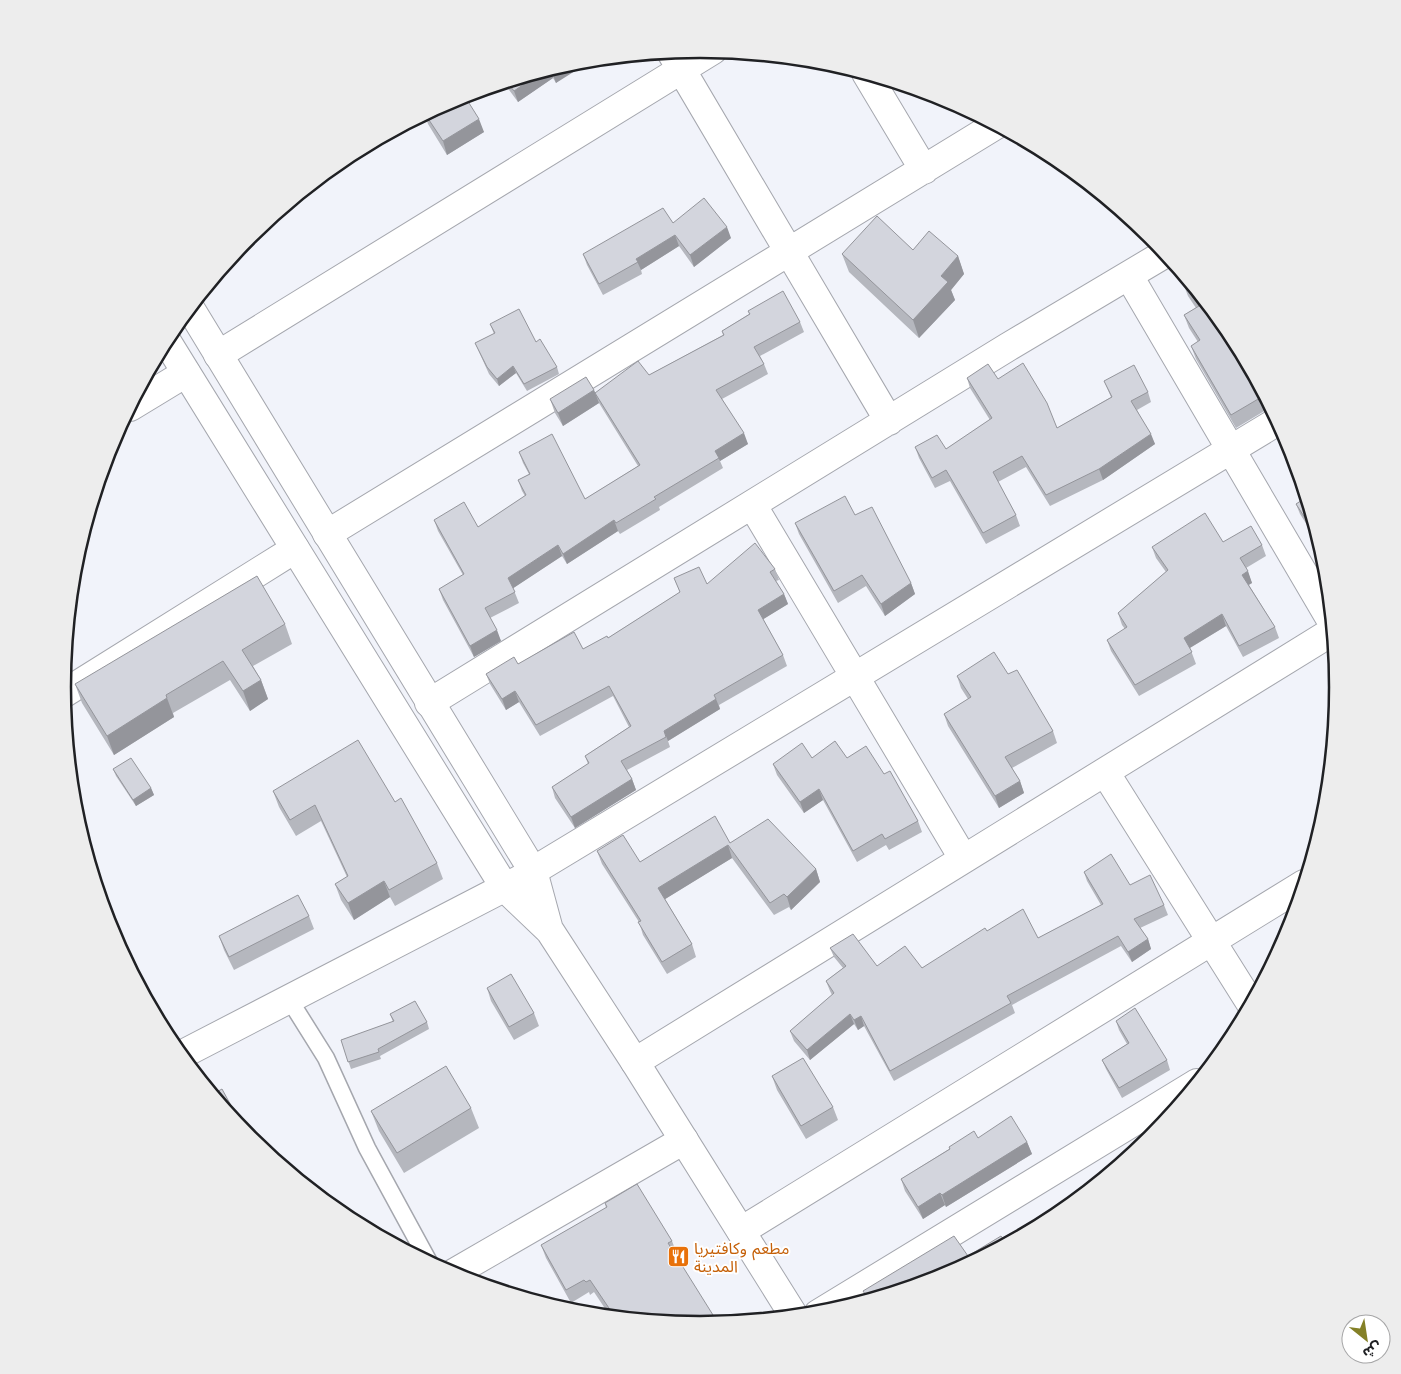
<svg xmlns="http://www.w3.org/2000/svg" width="1401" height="1374" viewBox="0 0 1401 1374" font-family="'Work Sans','Noto Sans Arabic',sans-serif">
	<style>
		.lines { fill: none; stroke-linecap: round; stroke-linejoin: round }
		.lane-casing { stroke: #a5a7ae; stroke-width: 19 }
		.street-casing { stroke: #a5a7ae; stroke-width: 30 }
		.secondary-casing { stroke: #a5a7ae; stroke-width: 30 }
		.lane { stroke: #fff; stroke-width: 16 }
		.street { stroke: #fff; stroke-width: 28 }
		.secondary { stroke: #fff; stroke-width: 28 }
		.wall { fill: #b5b7be }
		.shaded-wall { fill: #94959b }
		.building { fill: #d3d5dd; stroke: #94959b }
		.labels { text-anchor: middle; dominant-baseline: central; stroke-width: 4; stroke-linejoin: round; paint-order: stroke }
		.food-label { font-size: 16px; fill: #c56008; stroke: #fff; text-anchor: start }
		.rim { fill: none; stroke: #202124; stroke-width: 2.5 }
	</style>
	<rect width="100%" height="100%" fill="#f1f3fa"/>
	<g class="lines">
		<defs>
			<path id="lane" d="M289 999 326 1058 367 1148 429 1262"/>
			<path id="street" d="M671 52 889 421
				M866 73 924 170
				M1129 276 1332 622
				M218 355 713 50
				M130 407 186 373
				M753 506 963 858
				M327 534 996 125
				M63 694 295 549
				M429 703 1008 347 1166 253
				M1105 772 1251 1004
				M533 871 1278 421
				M635 1062 1333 631
				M741 1231 1304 884
				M452 1274 684 1140
				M818 1314 1197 1083"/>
			<path id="secondary" d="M190 308 533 871 549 930
				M166 340 505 888 550 931 635 1062 794 1316
				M181 1055 521 879"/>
		</defs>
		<!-- lane casing -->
		<use href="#lane" class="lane-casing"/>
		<!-- street casing -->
		<use href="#street" class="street-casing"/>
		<!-- secondary casing -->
		<use href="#secondary" class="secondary-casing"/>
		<!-- lane -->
		<use href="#lane" class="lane"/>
		<!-- street -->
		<use href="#street" class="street"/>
		<!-- secondary -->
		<use href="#secondary" class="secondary"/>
	</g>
	<!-- wall -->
	<path class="wall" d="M576 61 556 83 553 78 518 102 504 83Z
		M457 97 484 132 447 155 428 124 425 114Z
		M673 223 731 238 694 267 679 246 641 270 642 274 603 295 587 265 583 254Z
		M913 250 958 256 964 274 951 290 955 300 919 338 849 272 842 254Z
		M1183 283 1231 333 1271 407 1236 428 1196 359 1191 346 1198 342 1189 328 1184 315 1196 308 1188 296Z
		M748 311 800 322 804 332 760 356 764 364 768 374 722 399 748 444 720 461 723 468 659 507 660 510 620 534 618 531 567 564 562 556 513 588 519 603 490 618 501 641 474 657 443 600 439 589 463 575 438 531 434 520 478 527 525 496 522 491 518 480 529 474 523 463 519 452 585 499 638 466 599 403 595 393 649 375 723 335 722 331 749 314Z
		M490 324 536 342 557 367 559 374 527 391 516 373 499 386 489 374 475 343 494 334Z
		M967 378 998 379 1057 428 1111 397 1104 381 1148 392 1151 402 1137 410 1155 444 1103 480 1050 506 1026 467 998 482 1016 515 1020 526 986 544 950 481 935 488 919 458 915 447 946 449 990 420 970 388Z
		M594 390 599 403 563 426 555 413 550 399Z
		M1307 497 1323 550 1300 514 1296 504Z
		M855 515 911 583 915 594 885 616 866 586 838 603 799 534 795 523Z
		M1223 542 1262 545 1266 556 1246 568 1252 583 1249 585 1275 627 1279 638 1243 657 1226 626 1190 648 1196 664 1139 696 1111 651 1107 640 1125 629 1122 625 1118 613 1166 572 1156 558 1152 547Z
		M775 569 779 580 776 581 784 594 788 604 763 619 783 655 787 666 719 705 720 709 668 741 670 747 627 770 632 779 636 790 575 828 555 798 552 787 588 764 585 756 629 727 613 696 540 736 519 702 506 710 490 684 486 674 518 664 583 649 608 638 680 592 674 578 707 584Z
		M285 624 292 644 253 666 261 680 268 699 250 711 230 680 173 713 174 717 114 755 82 703 75 684Z
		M1008 674 1053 731 1057 743 1012 768 1020 781 1024 793 999 808 948 726 944 714 968 699 961 688 957 676Z
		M847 758 884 774 918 821 922 832 889 850 886 845 857 862 823 800 804 813 777 775 773 764Z
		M113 769 151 788 154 795 136 806 116 776Z
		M273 791 395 802 437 863 443 879 395 906 390 897 354 920 341 900 335 884 347 877 321 821 296 836 279 807Z
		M730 843 816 869 820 882 791 910 789 907 774 915 732 858 665 899 692 944 696 957 667 974 643 935 639 922 602 864 597 851 640 862Z
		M1084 872 1130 885 1164 905 1168 915 1140 928 1148 939 1151 949 1132 962 1121 946 1012 1005 1015 1013 894 1081 864 1026 858 1030 854 1024 810 1060 794 1041 790 1031 832 995 830 991 826 981 843 968 834 957 830 948 877 966 922 968 987 931 1038 938 1101 905 1087 881Z
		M309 916 314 929 234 970 224 950 219 936Z
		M487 988 534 1013 539 1026 514 1040 491 1001Z
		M390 1014 427 1022 429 1029 380 1056 381 1059 351 1069 341 1040 393 1022Z
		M1116 1021 1167 1060 1170 1070 1122 1098 1106 1069 1102 1060 1127 1044 1119 1030Z
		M772 1076 833 1107 838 1120 806 1139 777 1090Z
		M471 1108 479 1128 404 1173 379 1131 371 1111Z
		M978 1138 1027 1142 1032 1154 946 1207 945 1205 923 1219 905 1191 901 1179 949 1149V1147Z
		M605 1203 672 1241 677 1254H676L700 1325 610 1316 594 1292 590 1295 589 1292 571 1303 546 1258 541 1245 606 1208Z"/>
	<!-- shaded-wall -->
	<path class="shaded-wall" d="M594 59 556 83 552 72 563 65 576 61Z
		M550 69 553 78 518 102 514 91 543 71Z
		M479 119 484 132 447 155 443 141Z
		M727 227 731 238 694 267 690 255Z
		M675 235 679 246 641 270 636 259Z
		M958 256 964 274 951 290 955 300 919 338 913 320 941 276Z
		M513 366 516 373 499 386 497 379Z
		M594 390 599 403 563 426 558 413Z
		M744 433 748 444 720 461 715 451Z
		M1151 434 1155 444 1103 480 1099 469Z
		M614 520 618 531 567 564 563 554Z
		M558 545 562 556 512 589 508 578Z
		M1248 571 1252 583 1246 586 1242 575Z
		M911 583 915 594 885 616 881 604Z
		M784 594 788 604 762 620 758 610Z
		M1222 614 1226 626 1188 649 1184 638Z
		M497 630 501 641 474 657 470 646Z
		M261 680 268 699 250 711 243 691Z
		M515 691 519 702 506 710 502 699Z
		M167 698 174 717 114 755 107 736Z
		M716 699 720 709 668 741 664 731Z
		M632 779 636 790 575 828 571 817Z
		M1020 781 1024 793 999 808 995 796Z
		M151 788 154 795 136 806 133 800Z
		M819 789 823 800 804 813 800 802Z
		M728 845 732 858 662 901 658 888Z
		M816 869 820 882 791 910 787 897Z
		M384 881 390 897 354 920 348 903Z
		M1148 939 1151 949 1132 962 1128 952Z
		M850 1014 854 1024 810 1060 807 1050Z
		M861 1016 864 1026 858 1030 854 1020Z
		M1027 1142 1032 1154 946 1207 942 1195Z
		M940 1193 945 1205 923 1219 918 1207Z
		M679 1317 681 1323 671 1322Z"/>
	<!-- building -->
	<path class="building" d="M563 65 552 72 550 69Z
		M543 71 514 91 507 82Z
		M464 95 479 119 443 141 425 114 457 97Z
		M704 198 727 227 690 255 675 235 636 259 638 262 599 284 583 254 663 208 673 223Z
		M877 216 913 250 929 231 958 256 941 276 948 282 913 320 842 254Z
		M1188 279 1231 333 1265 395 1231 415 1191 346 1200 340 1184 315 1199 306 1183 283Z
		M783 291 800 322 754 347 764 364 716 390 744 433 715 451 719 458 654 497 656 499 616 523 614 520 563 554 558 545 508 578 515 592 485 608 497 630 470 646 439 589 464 574 434 520 464 502 478 527 526 495 518 480 530 474 519 452 552 434 585 499 640 465 595 393 638 361 649 375 724 335 722 331 750 314 748 311Z
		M519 309 536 342 540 339 557 367 524 384 513 366 497 379 487 367 475 343 495 333 490 324Z
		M1023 363 1047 403 1057 428 1112 397 1104 381 1134 365 1148 392 1131 401 1151 434 1099 469 1046 495 1022 456 993 472 1016 515 983 533 946 470 932 478 915 447 937 435 946 449 992 418 967 378 988 364 998 379Z
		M586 377 594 390 558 413 550 399Z
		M845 496 855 515 872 507 911 583 881 604 862 575 834 591 795 523Z
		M1307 497 1320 541 1296 504Z
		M1205 513 1223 542 1251 526 1262 545 1240 558 1248 571 1242 575 1275 627 1239 646 1222 614 1184 638 1192 652 1135 685 1107 640 1127 627 1118 613 1168 570 1152 547Z
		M755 543 775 569 770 572 784 594 758 610 783 655 714 695 716 699 664 731 666 737 621 761 632 779 571 817 552 787 589 763 585 756 631 726 609 686 536 725 515 691 502 699 486 674 514 657 518 664 574 632 583 649 607 636 608 638 680 592 674 578 699 567 707 584Z
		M257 576 285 624 242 650 261 680 243 691 223 661 166 695 167 698 107 736 75 684Z
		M994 652 1008 674 1017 670 1053 731 1005 757 1020 781 995 796 944 714 971 697 957 676Z
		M358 740 395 802 401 798 437 863 389 890 384 881 348 903 335 884 348 876 315 805 290 820 273 791Z
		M835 741 847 758 866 746 884 774 890 771 918 821 885 839 882 834 853 851 819 789 800 802 773 764 802 743 812 758Z
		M131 758 151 788 133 800 113 769Z
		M715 816 730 843 768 819 816 869 787 897 784 894 770 903 728 845 658 888 692 944 662 962 638 922 641 921 597 851 623 835 640 862Z
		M1111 854 1130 885 1150 875 1164 905 1134 919 1148 939 1128 952 1118 936 1007 996 1011 1003 890 1071 861 1016 854 1020 850 1014 807 1050 790 1031 834 993 826 981 846 966 830 948 853 934 877 966 905 946 922 968 985 928 987 931 1023 909 1038 938 1103 904 1084 872Z
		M298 895 309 916 229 957 219 936Z
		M511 974 534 1013 509 1027 487 988Z
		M415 1001 427 1022 378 1049 379 1052 348 1062 341 1040 394 1021 390 1014Z
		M1135 1008 1167 1060 1119 1088 1102 1060 1129 1043 1116 1021Z
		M803 1058 833 1107 801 1126 772 1076Z
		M446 1066 471 1108 397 1153 371 1111Z
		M222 1089 247 1135 213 1094Z
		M1011 1116 1027 1142 942 1195 940 1193 918 1207 901 1179 950 1149 949 1147 974 1131 978 1138Z
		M637 1184 672 1241 668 1243 718 1323 700 1325 682 1323 679 1317 671 1322 615 1317 590 1280 586 1282 584 1280 566 1290 541 1245 607 1207 605 1203Z
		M1074 1202 1055 1218 944 1277 869 1300 863 1291 954 1236 968 1256 1001 1236 1006 1243Z"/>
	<!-- icons -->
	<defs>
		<symbol id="restaurant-square" viewBox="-11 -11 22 22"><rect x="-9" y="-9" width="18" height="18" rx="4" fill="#e8710a" stroke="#fff"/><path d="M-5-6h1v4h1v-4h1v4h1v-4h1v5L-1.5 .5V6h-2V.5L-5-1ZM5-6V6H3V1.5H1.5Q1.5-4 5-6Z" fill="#fff"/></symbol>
	</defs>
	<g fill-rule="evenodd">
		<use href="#restaurant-square" x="666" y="1244" width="25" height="25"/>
	</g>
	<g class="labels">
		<!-- food labels -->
		<g class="food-label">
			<text x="694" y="1248">مطعم وكافتيريا<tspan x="694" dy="18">المدينة</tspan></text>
		</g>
	</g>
	<!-- crop -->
	<path d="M0 0H1401V1374H0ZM71 687a629 629 0 1 1 1258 0a629 629 0 1 1-1258 0Z" fill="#ededed" fill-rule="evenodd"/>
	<path class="rim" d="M71 687a629 629 0 1 1 1258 0a629 629 0 1 1-1258 0Z"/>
	<!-- north arrow -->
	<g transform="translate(1366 1339) rotate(150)"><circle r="24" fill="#ffffff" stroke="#a6a6a7"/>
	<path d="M0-4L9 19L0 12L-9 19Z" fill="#848027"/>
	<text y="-8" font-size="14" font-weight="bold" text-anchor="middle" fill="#202124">ش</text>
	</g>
</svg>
